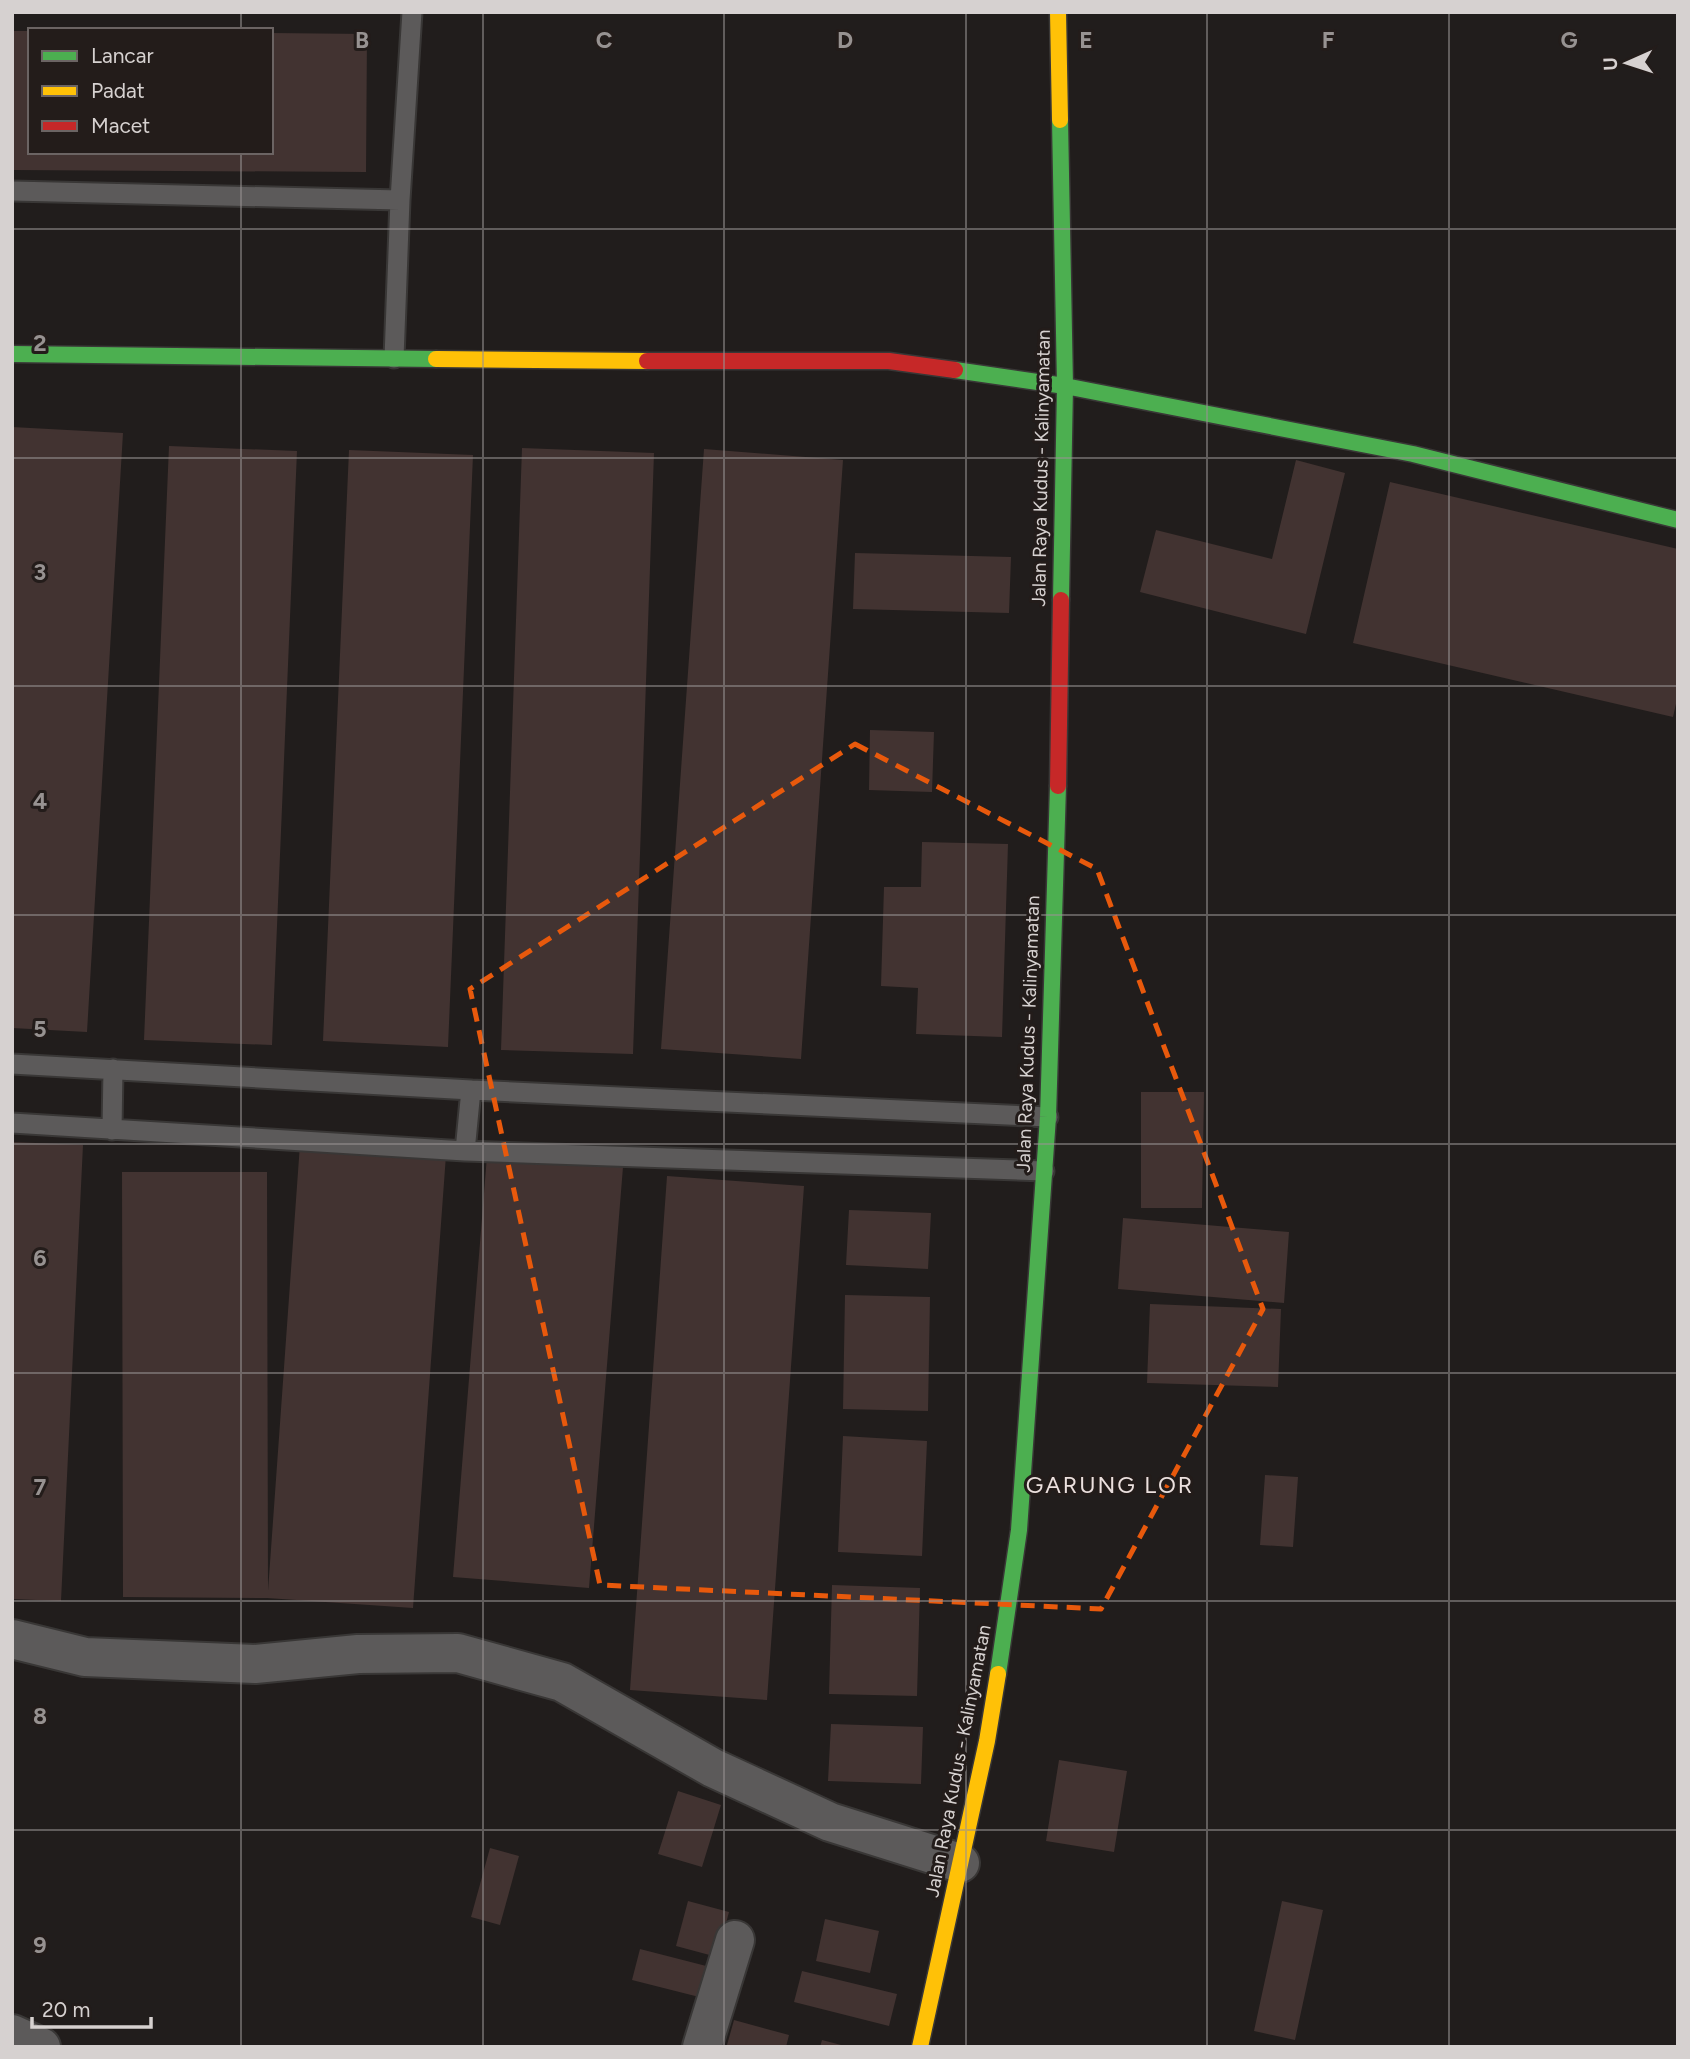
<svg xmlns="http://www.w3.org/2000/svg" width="1690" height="2059" viewBox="0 0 1690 2059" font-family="Figtree,sans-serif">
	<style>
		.building { fill: #423331 }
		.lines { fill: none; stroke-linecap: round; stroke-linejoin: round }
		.lane-casing { stroke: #393736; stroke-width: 23 }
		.street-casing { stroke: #393736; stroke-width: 42 }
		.fast-casing { stroke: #393736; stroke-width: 19 }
		.slow-casing { stroke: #393736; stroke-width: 19 }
		.jam-casing { stroke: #393736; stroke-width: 19 }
		.lane { stroke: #5c5a5a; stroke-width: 19 }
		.street { stroke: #5c5a5a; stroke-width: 38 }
		.fast { stroke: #4caf50; stroke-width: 16 }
		.slow { stroke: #ffc107; stroke-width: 16 }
		.jam { stroke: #c62828; stroke-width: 16 }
		.marked { fill: none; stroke: #e8590c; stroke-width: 5; stroke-dasharray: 14 9; stroke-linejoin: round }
		.grid { fill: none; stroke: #979291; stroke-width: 2; stroke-opacity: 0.55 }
		.labels { text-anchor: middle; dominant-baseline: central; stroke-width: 6; stroke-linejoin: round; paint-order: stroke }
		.street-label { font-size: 19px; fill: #d6d1d0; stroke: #231c1a }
		.quarter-label { font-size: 23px; letter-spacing: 2px; fill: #ebe0de; stroke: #231c1a }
		.grid-label { font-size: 23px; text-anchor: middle; font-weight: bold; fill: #979291; stroke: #231c1a; stroke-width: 6; stroke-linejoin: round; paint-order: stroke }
	</style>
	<rect width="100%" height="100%" fill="#211d1c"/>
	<!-- building -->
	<path class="building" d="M12 31H30V152H271V33L367 34 366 172 12 170Z
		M12 427 123 433 87 1032 12 1028Z
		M169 446 297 451 272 1045 144 1040Z
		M522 448 654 453 633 1054 501 1050Z
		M704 449 843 460 801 1059 661 1049Z
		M349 450 473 455 448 1047 323 1041Z
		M1296 460 1345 473 1306 634 1140 592 1156 530 1272 559Z
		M1390 482 1678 549V695L1673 717 1353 643Z
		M855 553 1011 557 1009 613 853 609Z
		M870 730 934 732 932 792 869 790Z
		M922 842 1008 844 1002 1037 916 1034 918 988 881 986 884 887H921Z
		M1141 1092H1204L1202 1208H1141Z
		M12 1142 83 1145 61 1601 12 1599Z
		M300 1144 446 1155 413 1608 267 1598 123 1597 122 1172H267L268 1591Z
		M487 1156 623 1167 589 1588 453 1577Z
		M667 1176 804 1186 767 1700 630 1690Z
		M849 1210 931 1213 928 1269 846 1265Z
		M1123 1218 1289 1232 1284 1303 1118 1289Z
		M845 1295 930 1297 928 1411 843 1409Z
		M1150 1304 1281 1309 1278 1387 1147 1383Z
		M843 1436 927 1441 922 1556 838 1552Z
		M1265 1475 1298 1477 1293 1547 1260 1545Z
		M832 1585 920 1588 917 1696 829 1694Z
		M831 1724 923 1727 921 1784 828 1781Z
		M1059 1760 1127 1771 1114 1852 1046 1841Z
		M678 1791 721 1805 702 1867 658 1854Z
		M490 1848 519 1856 500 1925 471 1917Z
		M688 1901 729 1912 717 1957 676 1946Z
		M1282 1901 1323 1910 1295 2040 1254 2031Z
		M825 1919 879 1931 870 1973 816 1961Z
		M640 1949 714 1968 707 1999 632 1980Z
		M802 1971 897 1994 889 2026 794 2002Z
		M734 2020 789 2035 786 2047 727 2045Z
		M822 2040 845 2046V2047H820Z"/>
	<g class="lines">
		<defs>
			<path id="lane" d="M12 191 400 200
				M394 358 400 200 412 12
				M12 1064 471 1090 1048 1117
				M12 1123 465 1151 1044 1171
				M112 1130 113 1069
				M465 1151 471 1090"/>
			<path id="street" d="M12 1639 85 1657 255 1664 358 1654 458 1653 562 1682 713 1768 830 1822 960 1863
				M12 2034 41 2047
				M702 2047 735 1940"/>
			<path id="fast" d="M1060 120 1065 386 1061 600
				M12 354 436 359
				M955 370 1065 386 1413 454 1678 520
				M998 1674 1019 1530 1048 1117 1058 786"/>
			<path id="slow" d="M1058 12 1060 120
				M436 359 647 361
				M920 2047 987 1741 998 1674"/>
			<path id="jam" d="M647 361H889L955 370
				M1058 786 1061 600"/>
		</defs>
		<!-- lane casing -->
		<use href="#lane" class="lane-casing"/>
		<!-- street casing -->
		<use href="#street" class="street-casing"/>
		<!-- fast casing -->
		<use href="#fast" class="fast-casing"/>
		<!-- slow casing -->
		<use href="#slow" class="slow-casing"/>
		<!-- jam casing -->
		<use href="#jam" class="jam-casing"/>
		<!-- lane -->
		<use href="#lane" class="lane"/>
		<!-- street -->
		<use href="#street" class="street"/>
		<!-- fast -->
		<use href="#fast" class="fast"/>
		<!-- slow -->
		<use href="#slow" class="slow"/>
		<!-- jam -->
		<use href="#jam" class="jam"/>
	</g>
	<!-- marked area -->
	<path class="marked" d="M855 744 1097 869 1263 1309 1101 1609 600 1585 470 989Z"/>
	<!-- grid -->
	<path class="grid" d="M241 12V30M483 12V2047M724 12V2047M966 12V2047M1207 12V2047M1449 12V2047M241 152V2047M12 229H1678M12 458H1678M12 686H1678M12 915H1678M12 1144H1678M12 1373H1678M12 1601H1678M12 1830H1678"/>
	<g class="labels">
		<!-- street labels -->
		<g class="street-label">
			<text transform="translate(1041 468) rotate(-89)">Jalan Raya Kudus - Kalinyamatan</text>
			<text transform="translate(1028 1034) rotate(-88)">Jalan Raya Kudus - Kalinyamatan</text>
			<text transform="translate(958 1761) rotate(-79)">Jalan Raya Kudus - Kalinyamatan</text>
		</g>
		<!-- quarter labels -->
		<g class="quarter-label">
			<text x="1110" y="1485">GARUNG LOR</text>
		</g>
	</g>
	<g class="grid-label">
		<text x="362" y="48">B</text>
		<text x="604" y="48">C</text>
		<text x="845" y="48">D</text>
		<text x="1086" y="48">E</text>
		<text x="1328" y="48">F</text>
		<text x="1569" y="48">G</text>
		<text x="40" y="351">2</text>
		<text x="40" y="580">3</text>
		<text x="40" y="809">4</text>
		<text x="40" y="1037">5</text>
		<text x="40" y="1266">6</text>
		<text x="40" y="1495">7</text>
		<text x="40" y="1724">8</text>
		<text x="40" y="1953">9</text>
	</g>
	<!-- border -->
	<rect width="1690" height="2059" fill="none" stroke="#d6d1d0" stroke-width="28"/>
	<!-- legend -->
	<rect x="28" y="28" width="245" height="126" fill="#231c1a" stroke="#6b6463" stroke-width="2"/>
	<rect x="42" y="51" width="35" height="10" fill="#4caf50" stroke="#6b6463" stroke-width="2"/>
	<text x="91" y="63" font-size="21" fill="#d6d1d0">Lancar</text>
	<rect x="42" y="86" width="35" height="10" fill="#ffc107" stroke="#6b6463" stroke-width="2"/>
	<text x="91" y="98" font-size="21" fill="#d6d1d0">Padat</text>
	<rect x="42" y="121" width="35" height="10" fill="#c62828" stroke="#6b6463" stroke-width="2"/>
	<text x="91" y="133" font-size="21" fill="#d6d1d0">Macet</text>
	<!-- north arrow -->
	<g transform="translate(1627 63) rotate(267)" stroke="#231c1a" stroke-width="5" paint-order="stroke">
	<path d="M0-5L12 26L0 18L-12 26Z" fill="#d6d1d0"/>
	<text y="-10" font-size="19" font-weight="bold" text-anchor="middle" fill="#d6d1d0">U</text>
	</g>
	<!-- scale -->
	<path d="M32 2017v10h119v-10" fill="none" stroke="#d6d1d0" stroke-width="3.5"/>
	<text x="42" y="2017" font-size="21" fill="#d6d1d0" stroke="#231c1a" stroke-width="5" paint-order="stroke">20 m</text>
</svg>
